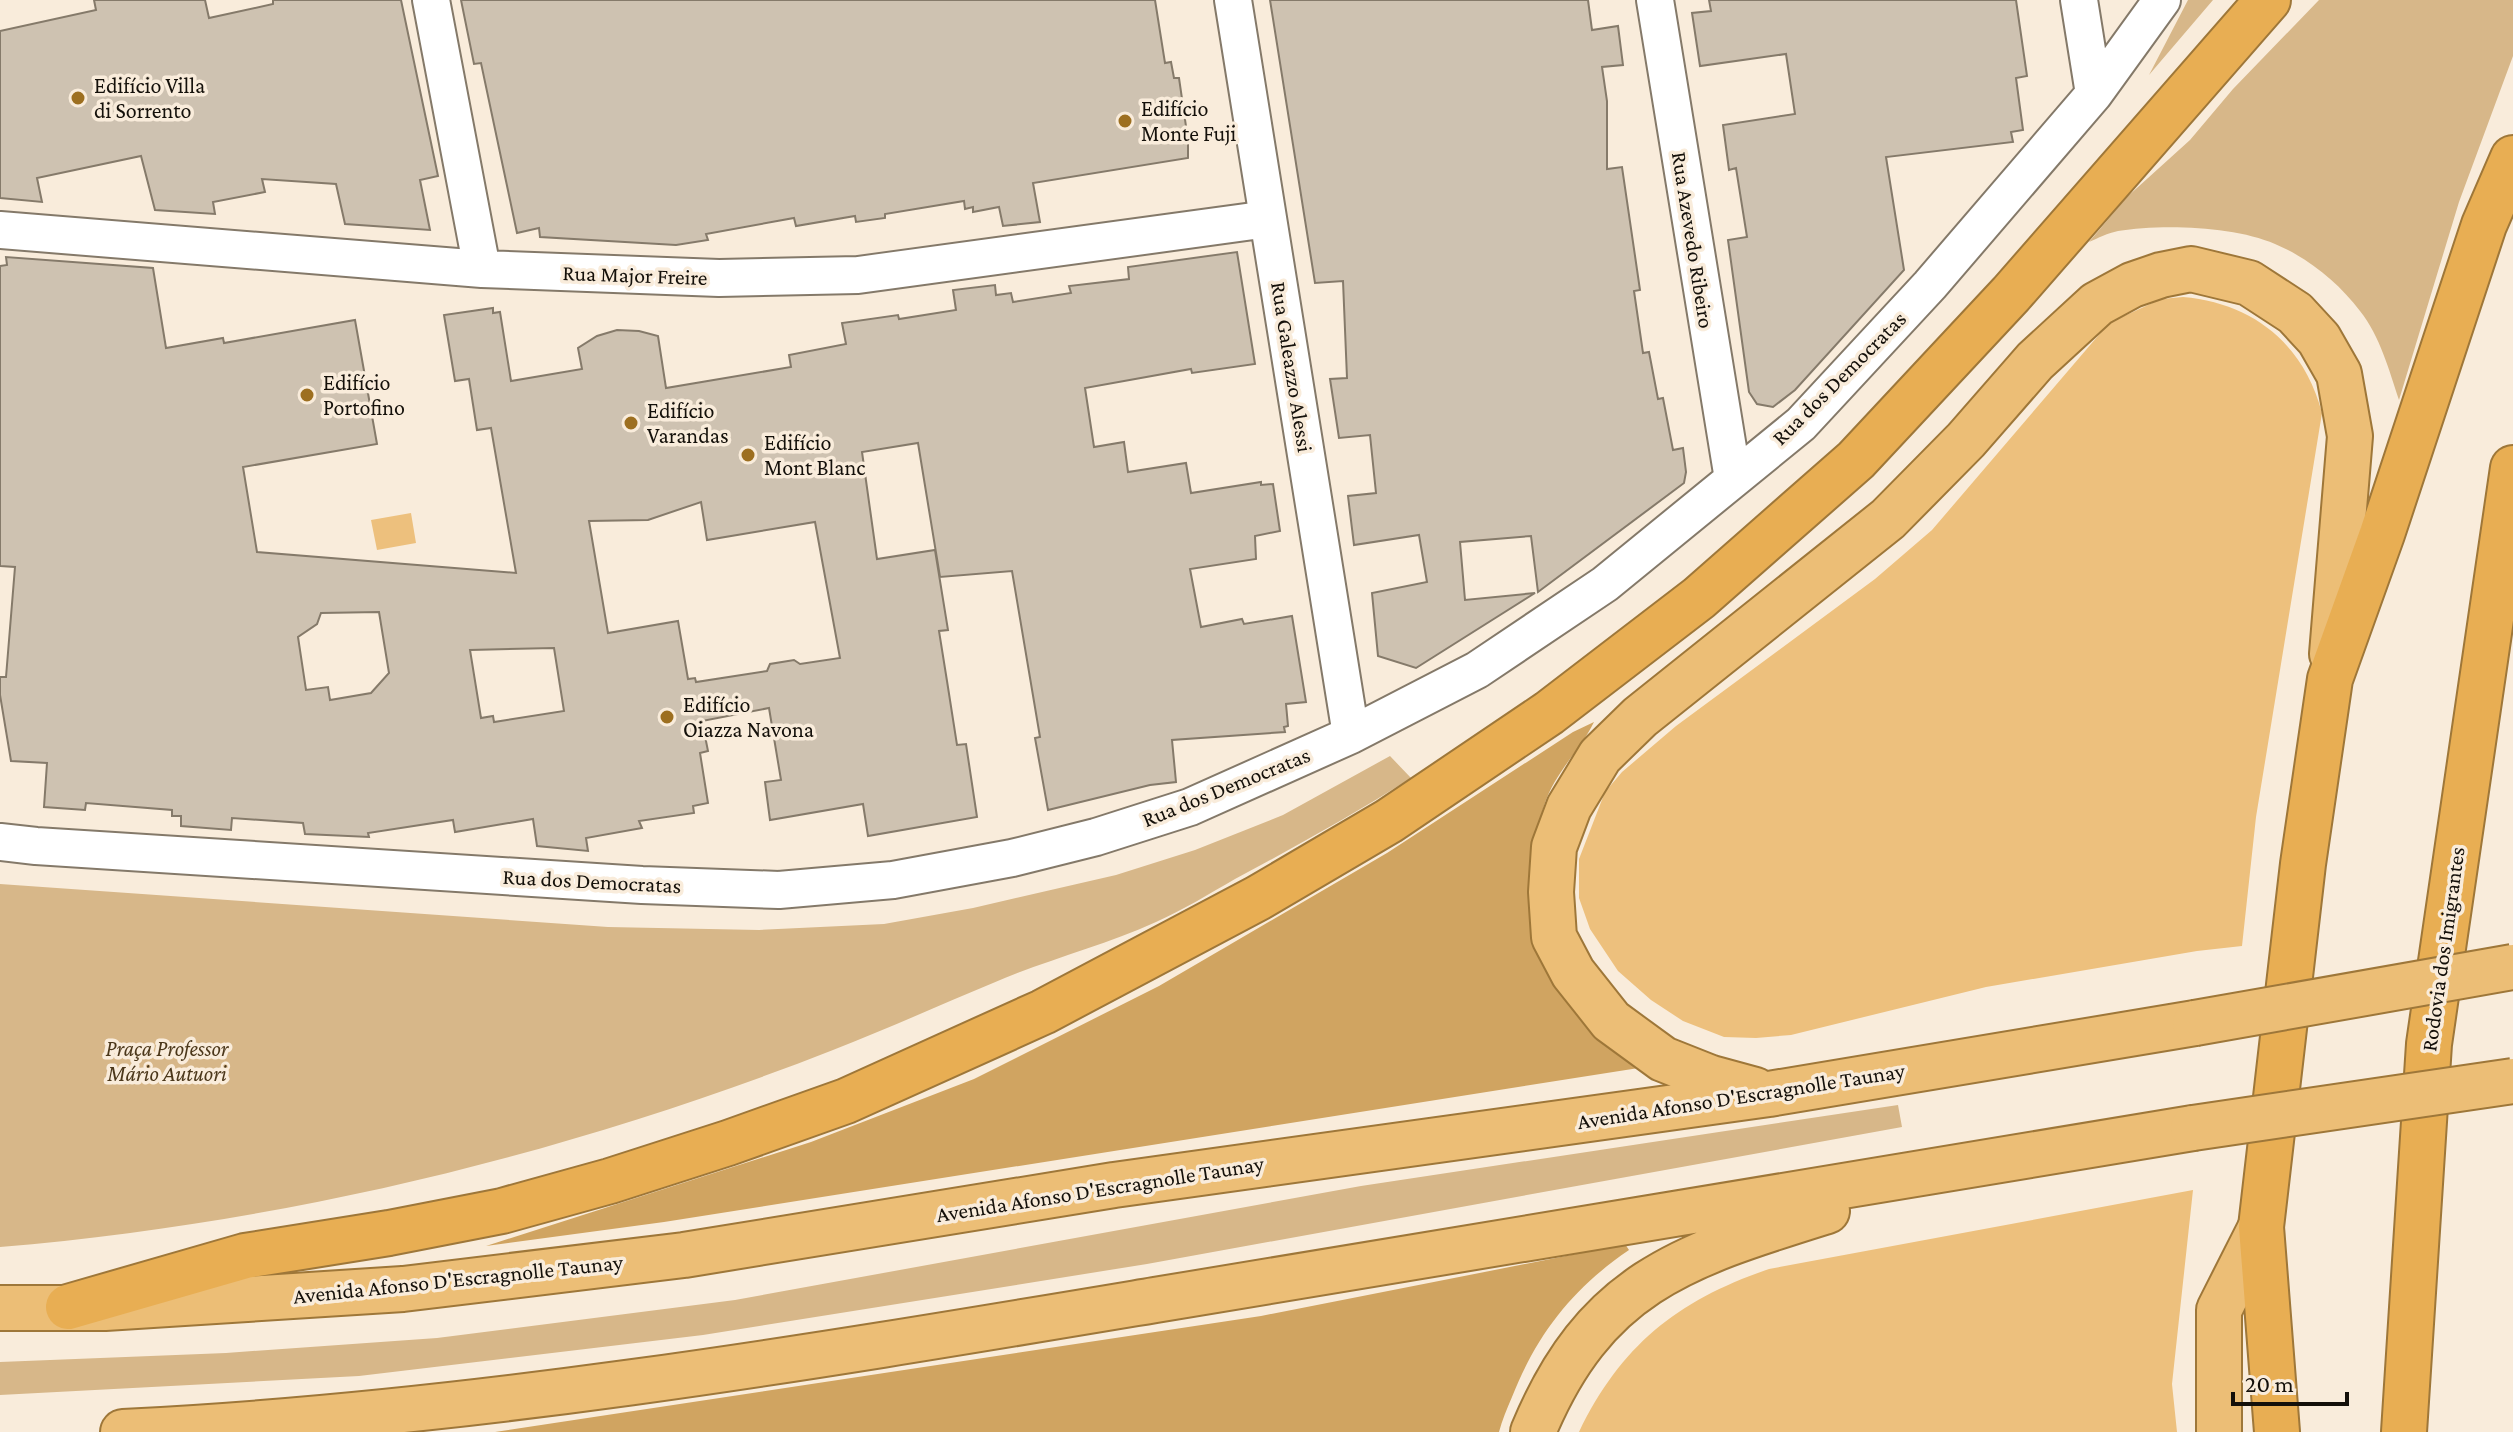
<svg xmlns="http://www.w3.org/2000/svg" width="2513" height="1432" viewBox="0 0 2513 1432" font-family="'Crimson Pro',serif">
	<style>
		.green { fill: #d7b789 }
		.forest { fill: #d0a461 }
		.water { fill: #edc07d }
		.building { fill: #cec2b1; stroke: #857a6a; stroke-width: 2; fill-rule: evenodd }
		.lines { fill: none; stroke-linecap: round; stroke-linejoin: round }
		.minor-casing { stroke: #847969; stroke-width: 40 }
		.trunk-casing { stroke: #9e7739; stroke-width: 48 }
		.motorway-casing { stroke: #9e7739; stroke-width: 48 }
		.minor { stroke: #fff; stroke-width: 36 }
		.trunk { stroke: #ecbe76; stroke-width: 44 }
		.motorway { stroke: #e8ae53; stroke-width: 44 }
		.trunk-bridge-casing { stroke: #9e7739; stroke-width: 48; stroke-linecap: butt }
		.trunk-bridge { stroke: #ecbe76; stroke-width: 44 }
		.poi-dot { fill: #9d6f20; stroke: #f9ecdb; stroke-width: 3 }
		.labels { text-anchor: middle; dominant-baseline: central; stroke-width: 7; stroke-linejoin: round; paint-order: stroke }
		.poi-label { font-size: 22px; fill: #14100a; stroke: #f9ecdb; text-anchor: start }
		.street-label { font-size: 22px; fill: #14100a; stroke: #f9ecdb }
		.park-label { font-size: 22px; font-style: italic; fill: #4b371a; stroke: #f9ecdb }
	</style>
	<rect width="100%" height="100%" fill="#f9ecdb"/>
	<!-- green -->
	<path class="green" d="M2188 0H2213L2149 75Z
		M2319 0H2513V56L2459 202 2399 400C2389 370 2380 336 2360 311 2338 282 2308 258 2275 244 2234 226 2161 224 2118 231 2108 233 2098 238 2089 242L2127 197 2190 140 2233 89Z
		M1390 756 1411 778C1354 814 1295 847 1235 879 1209 894 1183 910 1156 922 1103 946 1046 960 993 983 940 1005 887 1029 833 1050 568 1154 285 1223 0 1247V884L608 927 759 930 884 924 973 908 1116 875 1195 850 1283 815Z
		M1898 1105 1902 1127 1147 1264 703 1335 359 1376 0 1395V1362L226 1353 437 1338 735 1300 1361 1186Z"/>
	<!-- forest -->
	<path class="forest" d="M1594 722C1580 751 1554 773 1544 806 1536 830 1525 878 1529 903 1535 949 1557 996 1589 1029 1604 1044 1627 1055 1645 1067L664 1222 486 1246 811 1142 974 1079 1159 986 1387 853 1573 732Z
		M1623 1241 1629 1250C1572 1289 1537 1334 1512 1397 1507 1409 1502 1420 1499 1432H495L1261 1316 1581 1253Z"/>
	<!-- water -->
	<path class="water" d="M2183 297C2253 303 2304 344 2322 413L2256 817 2242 946 2197 951 1986 987 1791 1035 1756 1038 1724 1037 1683 1021 1651 1000 1618 971 1590 929 1579 898V859L1605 792 1622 772 1676 726 1875 579 1932 530 2109 323 2161 299Z
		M411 513 416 543 377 550 371 520Z
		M2193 1190 2172 1384 2177 1432H1579C1621 1345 1678 1300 1769 1269Z"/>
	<!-- building -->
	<path class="building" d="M94 0H205L209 18 273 4V0H401L438 176 420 180 430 230 345 224 336 184 262 179 265 192 213 202 215 214 155 210 141 156 37 178 42 202 0 198V31L96 10Z
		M461 0H1155L1165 63 1171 62 1174 78H1179L1188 140V158L1033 183 1040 222 1003 226 999 207 973 212V207L965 209 964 201 885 214V218L856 222 855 216 796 226 794 218 706 234 708 240 676 245 540 237 539 228 517 233 481 63 474 64Z
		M1270 0H1588L1592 30 1618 26 1623 65 1602 67 1607 101V169L1622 167 1640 290 1634 291 1643 353 1649 352 1658 399 1663 398 1673 450 1683 448 1686 472 1684 483 1538 592 1531 536 1460 542 1465 600 1535 593 1416 668 1378 656 1372 593 1427 582 1419 535 1354 545 1348 496 1376 493 1370 435 1339 438 1330 379 1347 378 1343 281 1315 283Z
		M1709 0H2016L2027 76 2016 78 2023 130 2011 132 2013 142 1886 157 1904 270 1795 390 1773 407 1757 404 1749 392 1728 240 1747 237 1736 168 1729 170 1723 125 1795 114 1786 54 1700 66 1692 13 1711 11Z
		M1237 252 1255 364 1192 373 1191 369 1085 388 1094 447 1124 442 1128 472 1186 463 1191 493 1261 482V485L1273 484 1280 531 1255 536 1256 559 1190 569 1201 627 1242 619 1244 624 1292 616 1306 702 1286 704 1288 726 1284 727 1285 732 1172 740 1176 782 1150 785 1048 810 1035 738 1040 737 1012 571 940 577 918 443 862 452 877 559 935 550 948 630 939 631 947 681 957 745 966 744 977 817 868 836 863 804 770 820 765 782 781 780 769 708 702 721 708 751 700 753 708 803 693 806 694 813 639 821 642 828 586 838 588 851 537 846 533 819 455 832 453 820 368 833 369 837 305 834 303 823 232 818 231 830 181 826V816H172V810L86 803 85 810 44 807 47 763 11 761 0 695V677H6L15 567 0 566V266L7 265 6 257 153 268 166 348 223 338 224 343 355 320 377 444 243 467 257 552 516 573 491 428 477 430 469 379 455 381 444 315 493 308V313L500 312 511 381 582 369 578 348 597 336 617 330 639 331 658 336 666 388 791 367 789 355 846 344 842 323 898 315 899 319 956 310 953 290 995 285 996 295 1011 293 1013 302 1071 293 1069 286 1129 279 1128 267ZM701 502 707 540 815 522 840 658 800 664 794 660 770 664 767 671 696 682 695 678 688 679 678 621 608 633 589 521 648 520ZM379 612 389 673 371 693 330 700 328 687 306 690 298 637 317 624 321 613ZM554 648 564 711 494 722 493 716 481 718 470 650Z"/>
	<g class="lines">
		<defs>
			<path id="minor" d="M431 0 482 269
				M1233 0 1351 735
				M1655 0 1733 479
				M2079 0 2094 94
				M0 230 482 269 719 278 858 275 1268 219
				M0 842 36 846 642 885 779 890 893 880 1012 858 1096 837 1190 807 1351 735 1477 670 1605 584 1801 424 1930 285 2094 94 2162 0"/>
			<path id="trunk" d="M1755 1090 1711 1078 1663 1059 1611 1021 1573 973 1554 937 1551 892 1554 847 1569 807 1600 756 1640 717 1888 519 1966 440 2035 361 2097 304 2132 285 2161 275 2191 269 2249 283 2295 313 2319 339 2339 374 2350 436 2332 654
				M0 1308H105L403 1289 684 1255 1114 1185 1769 1094 2195 1023
				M123 1432C470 1415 813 1357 1155 1300 1501 1242 1847 1184 2193 1128
				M1533 1432C1595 1282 1683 1256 1827 1211
				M2219 1432V1310L2261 1227"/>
			<path id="motorway" d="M68 1307 245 1256 389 1233 502 1211 610 1181 728 1143 846 1101 1043 1012 1258 898 1389 821 1549 713 1699 598 1856 460 2011 294 2268 0
				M2277 1432 2261 1227 2303 864 2330 679 2382 534 2484 225 2513 158
				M2404 1432 2429 1044 2513 468"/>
		</defs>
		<!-- minor casing -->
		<use href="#minor" class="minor-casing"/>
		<!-- trunk casing -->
		<use href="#trunk" class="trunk-casing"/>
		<!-- motorway casing -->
		<use href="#motorway" class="motorway-casing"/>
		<!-- minor -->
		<use href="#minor" class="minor"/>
		<!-- trunk -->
		<use href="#trunk" class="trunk"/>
		<!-- motorway -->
		<use href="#motorway" class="motorway"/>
		<defs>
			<path id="trunk-bridge" d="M2195 1023 2513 967
				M2193 1128 2513 1081"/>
		</defs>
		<!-- trunk-bridge casing -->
		<use href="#trunk-bridge" class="trunk-bridge-casing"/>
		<!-- trunk-bridge -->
		<use href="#trunk-bridge" class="trunk-bridge"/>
	</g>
	<!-- markers -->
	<g class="poi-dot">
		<circle cx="78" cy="98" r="8"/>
		<circle cx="1125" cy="121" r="8"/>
		<circle cx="307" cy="395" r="8"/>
		<circle cx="631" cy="423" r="8"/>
		<circle cx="748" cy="455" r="8"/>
		<circle cx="667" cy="717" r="8"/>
	</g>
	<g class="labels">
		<!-- poi labels -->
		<g class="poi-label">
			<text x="94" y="85">Edifício Villa<tspan x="94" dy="25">di Sorrento</tspan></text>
			<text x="1141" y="108">Edifício<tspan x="1141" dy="25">Monte Fuji</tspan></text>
			<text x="323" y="382">Edifício<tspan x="323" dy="25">Portofino</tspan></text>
			<text x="647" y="410">Edifício<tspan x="647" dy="25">Varandas</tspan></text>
			<text x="764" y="442">Edifício<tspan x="764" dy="25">Mont Blanc</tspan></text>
			<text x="683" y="704">Edifício<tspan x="683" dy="25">Oiazza Navona</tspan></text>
		</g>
		<!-- street labels -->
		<g class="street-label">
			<text transform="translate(1693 240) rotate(81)">Rua Azevedo Ribeiro</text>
			<text transform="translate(635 275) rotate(2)">Rua Major Freire</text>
			<text transform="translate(1292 367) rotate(81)">Rua Galeazzo Alessi</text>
			<text transform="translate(1839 378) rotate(-45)">Rua dos Democratas</text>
			<text transform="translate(1226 787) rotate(-22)">Rua dos Democratas</text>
			<text transform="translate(592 881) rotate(3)">Rua dos Democratas</text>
			<text transform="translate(2443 949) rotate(-82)">Rodovia dos Imigrantes</text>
			<text transform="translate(1741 1096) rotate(-9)">Avenida Afonso D'Escragnolle Taunay</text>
			<text transform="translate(1100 1189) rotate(-9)">Avenida Afonso D'Escragnolle Taunay</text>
			<text transform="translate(458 1279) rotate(-6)">Avenida Afonso D'Escragnolle Taunay</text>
		</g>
		<!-- park labels -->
		<g class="park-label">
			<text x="167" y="1048">Praça Professor<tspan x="167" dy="25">Mário Autuori</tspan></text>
		</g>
	</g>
	<!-- scale -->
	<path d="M2233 1392v12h114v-12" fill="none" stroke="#14100a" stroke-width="4"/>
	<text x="2245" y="1392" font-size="24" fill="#14100a" stroke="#f9ecdb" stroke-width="6" paint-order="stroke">20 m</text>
</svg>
